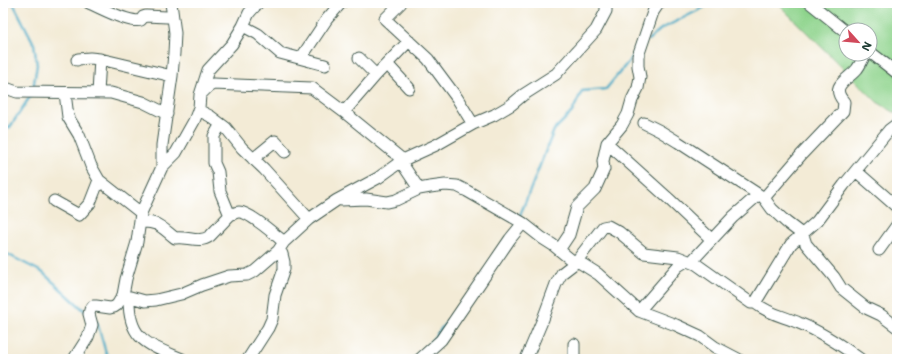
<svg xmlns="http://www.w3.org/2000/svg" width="900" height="362" viewBox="0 0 900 362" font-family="'Shantell Sans',sans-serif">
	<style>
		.green { fill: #8fd48d; stroke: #578860; fill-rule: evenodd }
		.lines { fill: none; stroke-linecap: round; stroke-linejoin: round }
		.stream { stroke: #46aac6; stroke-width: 2.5 }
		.minor-casing { stroke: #3f574c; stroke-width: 13 }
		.minor { stroke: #fff; stroke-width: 11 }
	</style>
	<rect width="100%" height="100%" fill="#fff"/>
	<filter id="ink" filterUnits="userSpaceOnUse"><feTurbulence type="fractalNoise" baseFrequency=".025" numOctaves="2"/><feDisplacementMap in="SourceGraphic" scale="8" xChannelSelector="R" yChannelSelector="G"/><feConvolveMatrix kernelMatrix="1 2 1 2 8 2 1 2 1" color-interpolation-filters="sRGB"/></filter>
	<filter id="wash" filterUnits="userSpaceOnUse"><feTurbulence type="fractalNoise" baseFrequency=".012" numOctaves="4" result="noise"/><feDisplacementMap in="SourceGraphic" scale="16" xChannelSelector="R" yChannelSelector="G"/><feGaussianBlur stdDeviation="0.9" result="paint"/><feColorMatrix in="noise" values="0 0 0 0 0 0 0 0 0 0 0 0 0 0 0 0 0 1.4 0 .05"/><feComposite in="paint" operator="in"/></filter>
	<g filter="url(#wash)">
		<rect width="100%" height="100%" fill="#f3ebd6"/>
		<!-- green -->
		<path class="green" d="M777 3H897V114L877 102ZM846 30H870V54H846Z"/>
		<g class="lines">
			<!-- stream -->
			<path class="stream" d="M13 3 34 44 37 65 33 89
				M648 40 661 29 703 8 708 3
				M3 130 10 127 31 95
				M519 218 554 130 572 112 582 91 606 89 634 55
				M3 252 42 272 86 312
				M97 322 106 353 109 359
				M430 343 448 320
				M411 359 418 355"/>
		</g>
	</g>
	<g filter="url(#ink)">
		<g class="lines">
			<defs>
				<path id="minor" d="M89 3C101 8 130 24 141 20L143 17 146 16 167 17 172 16
					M401 3 385 19 428 59 457 98 473 124
					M810 3 846 32
					M243 26 258 34 280 53 325 65
					M870 52 897 73
					M301 58 327 19 341 3
					M359 58 376 75
					M77 60 78 59 90 58 100 59 172 76
					M387 64 409 88
					M3 87 17 92 111 93 143 102 167 114
					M65 93 68 117 79 135 91 166 99 180 141 213
					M98 93 100 59
					M200 95 208 87 213 84 312 88 344 112 403 160
					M198 110 210 116 226 128 242 148 264 169 309 219
					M344 112 376 75 409 41
					M644 123 660 131 678 142 764 198 772 209 786 222 803 235 806 244 834 277 841 288 866 308 881 315 897 327
					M221 124 214 136V163L218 172 220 191 229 213 230 215C233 214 236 212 239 212 250 212 275 235 284 242
					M607 143 669 199 711 239
					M253 159 275 141 285 152
					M401 162 419 189
					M162 167 176 153 194 121 199 108 200 95 208 70 232 44 243 26 249 13 258 3
					M856 171 897 207
					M764 198 802 154 843 111 844 102C829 85 848 80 857 69 860 65 863 59 865 54
					M341 200 366 199 387 202 396 200 419 189 430 187 445 185 457 186 467 191 523 223 542 238 553 245 575 263
					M54 201 79 215 90 203 99 180
					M141 222C158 221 162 228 175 238 188 236 199 244 210 236L230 215
					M559 250 569 235 577 207 595 189 604 169 603 161 607 143 622 125 628 114 632 100 638 88 640 77 638 66V56L653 12 659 3
					M879 250 897 225
					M579 259V262L598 274 639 311 676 325 700 336 715 347 738 359
					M691 262 733 217 758 195
					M123 295 145 301 156 300 181 294 202 285 229 276 247 275 255 271 278 251 284 242 309 219 337 200 378 178 403 160 436 145 473 124 494 115 511 105 523 95 556 74 596 30 606 11V3
					M129 297C128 340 147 344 182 359
					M755 303C769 314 783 316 799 323 821 332 841 345 860 359
					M639 311 678 266 686 261
					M74 359 88 337 92 325 89 314 90 310 93 306H96L110 308 114 307 117 305 123 295 126 279 137 242 141 213 162 167V145L172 76 174 53 175 33 171 3
					M248 359 268 328 272 319 275 295 284 269V262L282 254 278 251
					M420 359 441 340 510 239 523 223
					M526 359 543 319 556 284 562 273 575 263 603 227 608 226 619 232 644 253 678 257 696 264 751 303H755L791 244 817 221 844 185 889 130 897 124
					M574 359V344"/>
			</defs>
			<!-- minor casing -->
			<use href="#minor" class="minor-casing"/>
			<!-- minor -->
			<use href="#minor" class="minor"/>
		</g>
	</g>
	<!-- margin -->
	<rect width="900" height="362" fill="none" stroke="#fff" stroke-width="16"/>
	<!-- north arrow -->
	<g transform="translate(858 42) rotate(117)"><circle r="19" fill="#ffffff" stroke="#a5b1ae"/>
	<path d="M0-3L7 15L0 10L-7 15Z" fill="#d1495b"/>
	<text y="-6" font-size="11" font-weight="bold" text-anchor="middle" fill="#1f3d34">N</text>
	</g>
</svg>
